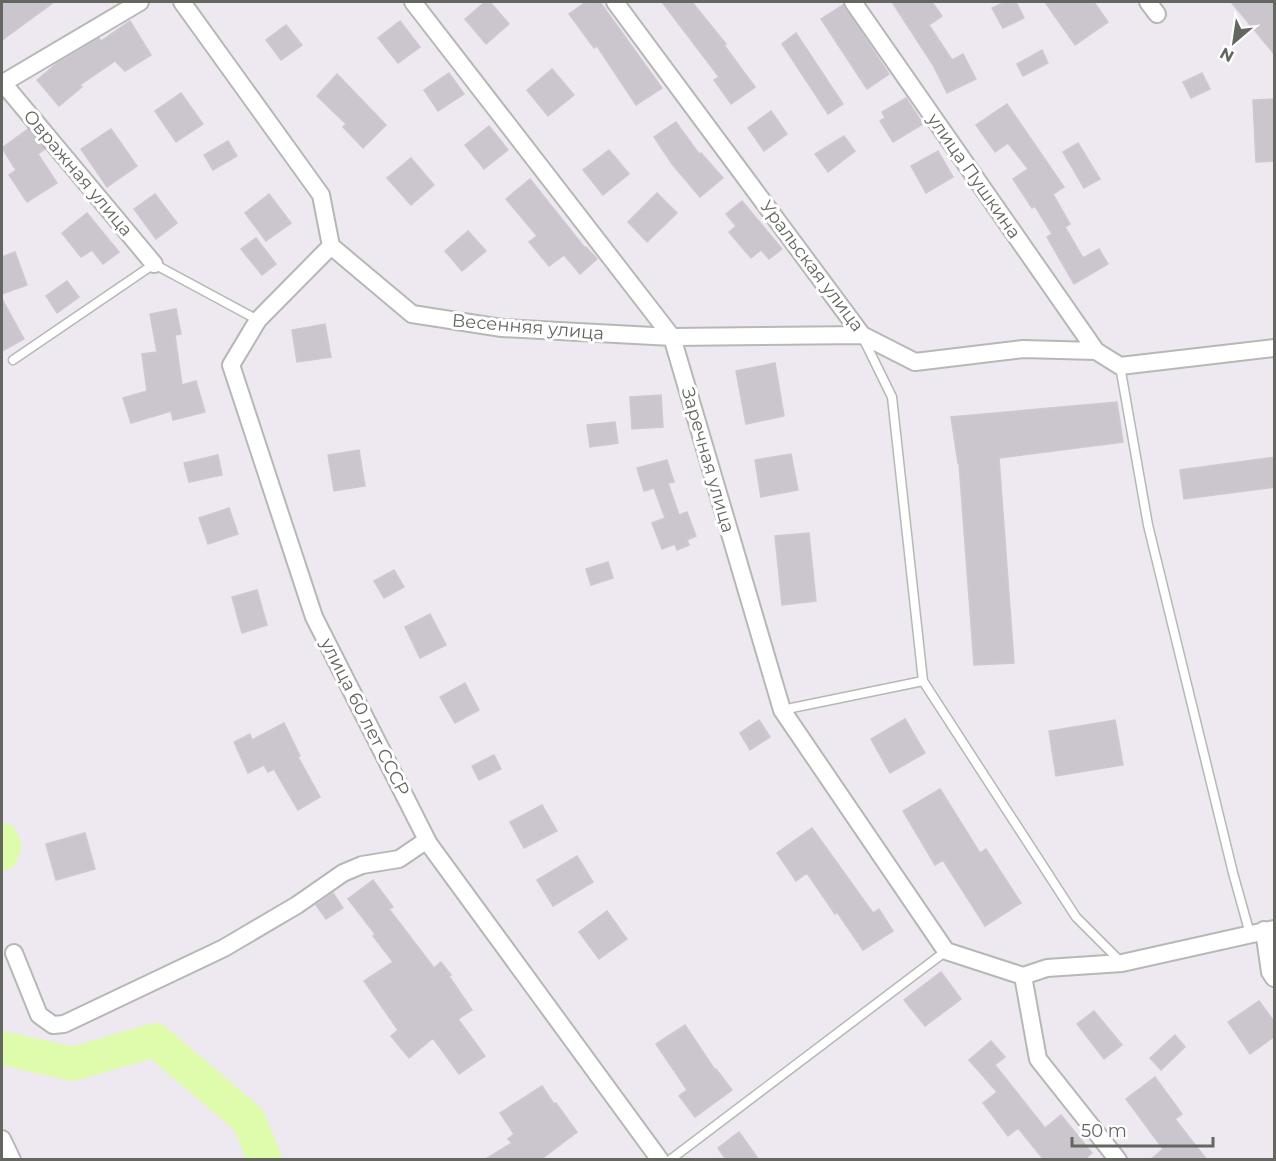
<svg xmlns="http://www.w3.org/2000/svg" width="1276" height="1161" viewBox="0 0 1276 1161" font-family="Montserrat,sans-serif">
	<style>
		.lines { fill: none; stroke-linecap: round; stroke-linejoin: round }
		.river { stroke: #defcac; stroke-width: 34 }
		.building { fill: #cbc6ce; stroke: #d0c6d5; stroke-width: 1.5 }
		.lane-casing { stroke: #b5b9b3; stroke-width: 11 }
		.street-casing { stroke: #b5b9b3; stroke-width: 20 }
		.lane { stroke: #fff; stroke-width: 8 }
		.street { stroke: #fff; stroke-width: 16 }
		.labels { text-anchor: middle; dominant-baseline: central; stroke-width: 6; stroke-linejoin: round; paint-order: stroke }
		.street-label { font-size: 18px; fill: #63675f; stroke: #fff }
	</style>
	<rect width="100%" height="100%" fill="#eee8f0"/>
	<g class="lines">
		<!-- river -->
		<path class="river" d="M2 840 4 845 2 854
			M2 1048 73 1064 155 1040 249 1120 265 1160"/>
	</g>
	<!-- building -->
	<path class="building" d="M2 2H54L2 40Z
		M485 2H490L509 24 486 44 465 19Z
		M586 2H600L662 88 636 105 597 46 594 48 569 14Z
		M662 2H692L726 44 724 45 755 87 731 104 714 80 719 77Z
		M892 2H932L942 16 929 25 952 60 963 54 976 79 947 93 933 65Z
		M1005 2H1016L1024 18 1003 28 992 8Z
		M1045 2H1094L1108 22 1075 45Z
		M1231 2H1275V55Z
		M843 5 889 74 867 89 821 19Z
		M130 21 151 55 125 71 115 61 80 85 82 87 59 106 37 80 56 64 99 38 101 41Z
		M400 21 420 47 398 63 378 38Z
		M286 25 302 45 281 60 266 40Z
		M796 33 843 104 828 114 782 44Z
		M1042 50 1048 63 1023 76 1017 64Z
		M552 69 574 95 548 116 527 90Z
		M449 73 464 94 438 111 424 90Z
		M1202 73 1210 89 1191 98 1183 82Z
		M337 74 386 125 363 148 343 127 346 124 317 96Z
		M181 93 203 124 176 142 155 111Z
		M906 98 923 124 893 142 880 121 885 118 882 112Z
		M1275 99V161L1256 162 1253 100Z
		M1007 104 1064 187 1053 194 1070 224 1065 227 1083 258 1099 249 1108 264 1074 284 1047 237 1052 234 1035 206 1032 208 1013 179 1028 169 1008 143 995 152 976 125Z
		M771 111 787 134 764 151 748 128Z
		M676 122 699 154 701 153 723 178 700 197 672 164 654 137Z
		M489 126 508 150 484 169 465 145Z
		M28 129 45 149 38 154 57 183 27 202 9 175 16 170 2 148Z
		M111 129 137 166 107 187 81 149Z
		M844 136 855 151 828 172 815 154Z
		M228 141 237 156 213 170 204 155Z
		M1078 143 1100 179 1084 188 1063 152Z
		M609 150 629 174 603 195 583 170Z
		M938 151 953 177 926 193 911 166Z
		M411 158 434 185 411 205 387 178Z
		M530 179 585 248 586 247 597 259 580 274 564 255 549 266 529 242 537 236 506 199Z
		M657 193 677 213 647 242 628 222Z
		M155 194 177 223 156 239 134 209Z
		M269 194 291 223 266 241 245 213Z
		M742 201 782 249 769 259 761 250 751 258 729 232 736 226 726 214Z
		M87 213 119 252 103 264 92 250 81 257 62 233Z
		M468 231 486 251 462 271 445 251Z
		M256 238 276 264 262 275 241 249Z
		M15 252 27 285 2 294V257Z
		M67 281 79 297 57 313 46 296Z
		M2 299 24 339 2 351Z
		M176 309 181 334 175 335 182 385 196 381 205 412 173 420 171 411 131 423 123 398 147 391 142 354 157 352 150 314Z
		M325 324 331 357 297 362 292 330Z
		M775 363 784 416 746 424 736 371Z
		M661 395 663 427 632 429 630 397Z
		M1117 402 1123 442 999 458 1014 663 974 665 959 463H958L951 417Z
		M615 422 618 443 590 447 587 425Z
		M359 450 365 486 334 491 328 455Z
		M791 454 798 490 761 497 755 460Z
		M218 455 222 475 189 482 184 463Z
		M1275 457V487L1184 499 1180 470Z
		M667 460 674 482 668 483 679 515 687 512 696 536 687 540 689 545 677 550 675 544 662 549 652 523 665 518 654 488 644 491 637 468Z
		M229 508 238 534 208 544 199 518Z
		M809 533 816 601 782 605 775 536Z
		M608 562 613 578 591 585 586 569Z
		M394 570 404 587 384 598 374 581Z
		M257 590 267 625 242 633 232 597Z
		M430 614 446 645 420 658 405 627Z
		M465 683 479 710 455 723 440 697Z
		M905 719 925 753 890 773 871 739Z
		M759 720 770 737 750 750 740 733Z
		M1115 720 1123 765 1056 776 1049 731Z
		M284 723 300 756 298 757 320 797 298 810 274 769 268 772 264 765 248 773 234 742 250 734 252 740Z
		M494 755 501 769 479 780 472 766Z
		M940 789 980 853 986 849 1021 903 985 926 943 860 935 865 903 811Z
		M542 805 557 831 524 848 510 822Z
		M812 828 873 913 879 909 893 931 863 950 837 912 835 914 807 873 796 881 777 853Z
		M85 833 95 869 56 880 46 844Z
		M577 856 593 882 553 906 537 880Z
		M373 880 393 907 389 909 434 968 441 962 451 975 449 976 472 1010 458 1019 485 1056 459 1074 433 1038 409 1058 391 1036 398 1030 364 981 393 962 373 936 375 934 348 899Z
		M333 893 343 908 326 919 316 905Z
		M607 911 627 939 599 959 579 932Z
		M941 972 961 999 925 1026 904 1000Z
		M1259 1001 1275 1023V1036L1250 1054 1228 1022Z
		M1094 1011 1122 1045 1104 1059 1077 1024Z
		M685 1025 715 1070 716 1069 732 1090 695 1117 679 1096 687 1090 656 1044Z
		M1175 1035 1185 1047 1161 1070 1150 1058Z
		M991 1041 1005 1057 995 1065 1045 1128 1061 1115 1092 1153 1084 1160H1044L1018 1128 1008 1136 983 1103 997 1092 969 1060Z
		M1155 1077 1182 1114 1175 1119 1207 1160H1150L1163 1149 1126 1099Z
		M542 1086 554 1104 556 1103 577 1132 540 1160H484L512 1143 508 1139 514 1134 500 1113Z
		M739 1132 759 1160H726L718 1148Z"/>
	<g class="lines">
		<defs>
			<path id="lane" d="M863 338 892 397 923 681 1076 917 1122 963
				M13 360 154 264 258 320
				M1120 366 1148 525 1233 873 1250 934
				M782 710 923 681
				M670 1160 946 951"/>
			<path id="street" d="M182 2 321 195 331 246 412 314 502 328 672 337 862 335
				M413 2 672 337 782 710 946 951 1023 976 1038 1059 1118 1160
				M615 2 862 335 915 362 1023 349 1096 351 1120 366 1274 348
				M853 2 1096 351
				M1148 2 1157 14
				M2 82 154 264
				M3 83 140 2
				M331 246 258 320 231 365 314 617 429 844 660 1160
				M1264 930 1270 972 1274 978
				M14 953 39 1015 53 1025 64 1024 224 948 297 905 343 873 362 865 399 859 427 840
				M1023 976 1047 968 1122 963 1274 929
				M2 1139 12 1160"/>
		</defs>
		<!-- lane casing -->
		<use href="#lane" class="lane-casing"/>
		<!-- street casing -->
		<use href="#street" class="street-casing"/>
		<!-- lane -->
		<use href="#lane" class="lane"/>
		<!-- street -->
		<use href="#street" class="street"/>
	</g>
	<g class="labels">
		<!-- street labels -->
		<g class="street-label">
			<text transform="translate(78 173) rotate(50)">Овражная улица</text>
			<text transform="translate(974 176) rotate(55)">улица Пушкина</text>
			<text transform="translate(812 266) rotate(53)">Уральская улица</text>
			<text transform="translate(528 327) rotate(5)">Весенняя улица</text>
			<text transform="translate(708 460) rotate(74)">Заречная улица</text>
			<text transform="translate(365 717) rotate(63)">улица 60 лет СССР</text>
		</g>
	</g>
	<!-- border -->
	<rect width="1276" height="1161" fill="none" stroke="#63675f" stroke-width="6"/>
	<!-- north arrow -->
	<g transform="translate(1234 42) rotate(209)" stroke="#ffffff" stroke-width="4.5" paint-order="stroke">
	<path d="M0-4.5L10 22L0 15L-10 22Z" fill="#63675f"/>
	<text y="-9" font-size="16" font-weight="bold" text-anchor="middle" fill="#63675f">N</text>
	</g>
	<!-- scale -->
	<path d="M1072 1137v9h141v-9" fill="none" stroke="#63675f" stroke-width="3"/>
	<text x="1081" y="1137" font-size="18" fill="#63675f" stroke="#ffffff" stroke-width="4.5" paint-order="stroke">50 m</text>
</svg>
